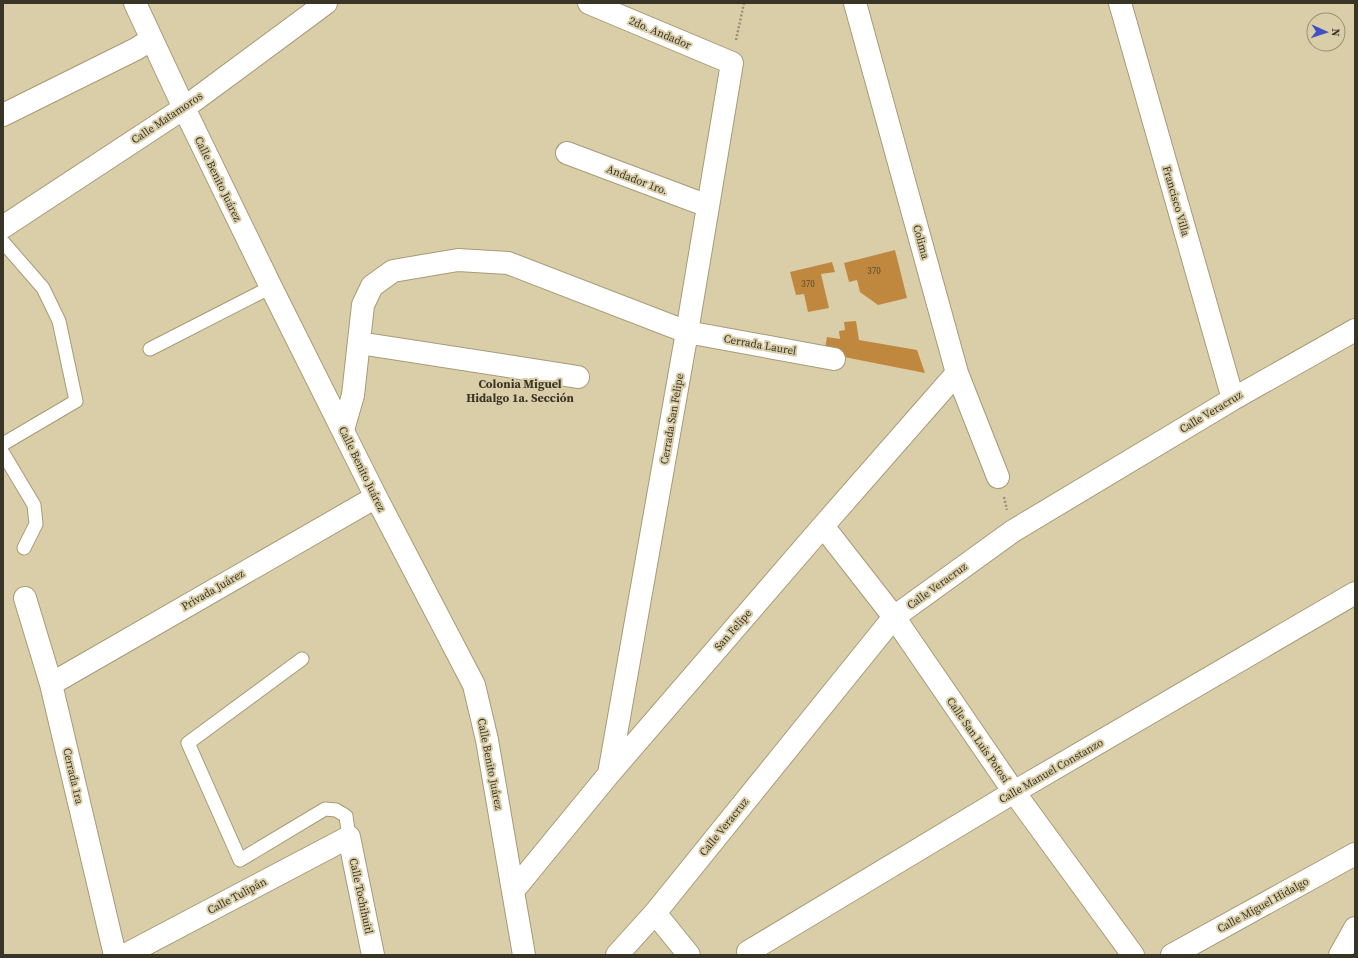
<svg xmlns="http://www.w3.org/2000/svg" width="1358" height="958" viewBox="0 0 1358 958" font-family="'Source Serif 4',serif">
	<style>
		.building { fill: #bf883e }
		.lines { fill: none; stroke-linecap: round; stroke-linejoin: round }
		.lane-casing { stroke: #a69b77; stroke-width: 15 }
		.street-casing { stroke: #a69b77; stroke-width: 24 }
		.path { stroke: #9a9175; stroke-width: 2.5; stroke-dasharray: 2 2; stroke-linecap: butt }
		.lane { stroke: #fff; stroke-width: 13 }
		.street { stroke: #fff; stroke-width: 22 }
		.labels { text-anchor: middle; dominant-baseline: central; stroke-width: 4; stroke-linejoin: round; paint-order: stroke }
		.number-label { font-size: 9px; fill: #5a4a2c }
		.street-label { font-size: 11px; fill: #393526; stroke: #dacea9 }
		.neighbourhood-label { font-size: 12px; font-weight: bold; fill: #393526; stroke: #dacea9 }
	</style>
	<rect width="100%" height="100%" fill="#dacea9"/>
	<!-- building -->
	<path class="building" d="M895 250 907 298 878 305 860 292 857 280 849 282 844 263Z
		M832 262 835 272 821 274 829 308 808 312 804 294 796 295 790 272Z
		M856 321 859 340 917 350 925 373 844 357 842 350 825 348 827 337 840 339 839 331 845 330 844 322Z"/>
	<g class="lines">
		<defs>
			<path id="lane" d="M3 242 43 288 59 321 76 401 3 444
				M150 349 271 287
				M3 453 34 505 36 524 24 548
				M302 659 188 743 240 860 325 809 336 810 346 816 349 837"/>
			<path id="street" d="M135 3 184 108 271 287 376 497 474 685 487 740 524 955
				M589 3 732 63 687 332 609 774
				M855 3 957 373 998 477
				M1120 3 1233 399
				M3 115 136 49 152 39
				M567 153 708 206
				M3 227 184 108 326 3
				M359 343 578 377
				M343 430 353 395 363 305 372 286 393 271 458 260 508 263 687 332 834 359
				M823 526 894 617 1014 792 1133 955
				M25 598 51 684 115 955
				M51 684 376 497
				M513 891 609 774 823 526 957 373
				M655 913 689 955
				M748 952 1014 792 1355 593
				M125 955 349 837 373 955
				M617 955 655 913 894 617 1013 531 1233 399 1355 330
				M1172 955 1355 854
				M1340 955 1355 928"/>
		</defs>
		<!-- lane casing -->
		<use href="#lane" class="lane-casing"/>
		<!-- street casing -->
		<use href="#street" class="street-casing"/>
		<!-- path -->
		<path class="path" d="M736 40 744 3
			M1004 497 1007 510"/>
		<!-- lane -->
		<use href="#lane" class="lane"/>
		<!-- street -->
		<use href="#street" class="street"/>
	</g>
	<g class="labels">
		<!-- number labels -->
		<g class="number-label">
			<text x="874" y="271">370</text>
			<text x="808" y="284">370</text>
		</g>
		<!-- street labels -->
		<g class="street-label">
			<text transform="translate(660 33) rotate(23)">2do. Andador</text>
			<text transform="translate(167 118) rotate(-34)">Calle Matamoros</text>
			<text transform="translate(218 179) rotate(64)">Calle Benito Juárez</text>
			<text transform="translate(637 180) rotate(21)">Andador 1ro.</text>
			<text transform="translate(1176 201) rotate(74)">Francisco Villa</text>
			<text transform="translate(921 242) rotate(75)">Colima</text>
			<text transform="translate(760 345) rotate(10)">Cerrada Laurel</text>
			<text transform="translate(1211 412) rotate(-31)">Calle Veracruz</text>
			<text transform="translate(672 419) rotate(-80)">Cerrada San Felipe</text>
			<text transform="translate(362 469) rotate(64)">Calle Benito Juárez</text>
			<text transform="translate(937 586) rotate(-36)">Calle Veracruz</text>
			<text transform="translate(213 590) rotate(-30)">Privada Juárez</text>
			<text transform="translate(733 630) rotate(-49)">San Felipe</text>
			<text transform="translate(978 740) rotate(55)">Calle San Luis Potosí</text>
			<text transform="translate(490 764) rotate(79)">Calle Benito Juárez</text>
			<text transform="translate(1051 771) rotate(-30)">Calle Manuel Constanzo</text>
			<text transform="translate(73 776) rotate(77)">Cerrada 1ra</text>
			<text transform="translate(724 827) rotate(-51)">Calle Veracruz</text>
			<text transform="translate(237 896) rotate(-28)">Calle Tulipán</text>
			<text transform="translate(361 896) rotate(78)">Calle Tochihuitl</text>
			<text transform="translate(1263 905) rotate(-29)">Calle Miguel Hidalgo</text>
		</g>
		<!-- neighbourhood labels -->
		<g class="neighbourhood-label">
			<text x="520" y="384">Colonia Miguel<tspan x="520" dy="14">Hidalgo 1a. Sección</tspan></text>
		</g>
	</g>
	<!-- border -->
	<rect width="1358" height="958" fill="none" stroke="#393526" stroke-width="8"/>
	<!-- north arrow -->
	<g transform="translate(1326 32) rotate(93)"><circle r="19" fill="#dacea9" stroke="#9a9175"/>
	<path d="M0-3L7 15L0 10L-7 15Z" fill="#4151c4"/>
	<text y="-6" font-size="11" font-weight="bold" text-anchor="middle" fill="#393526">N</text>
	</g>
</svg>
